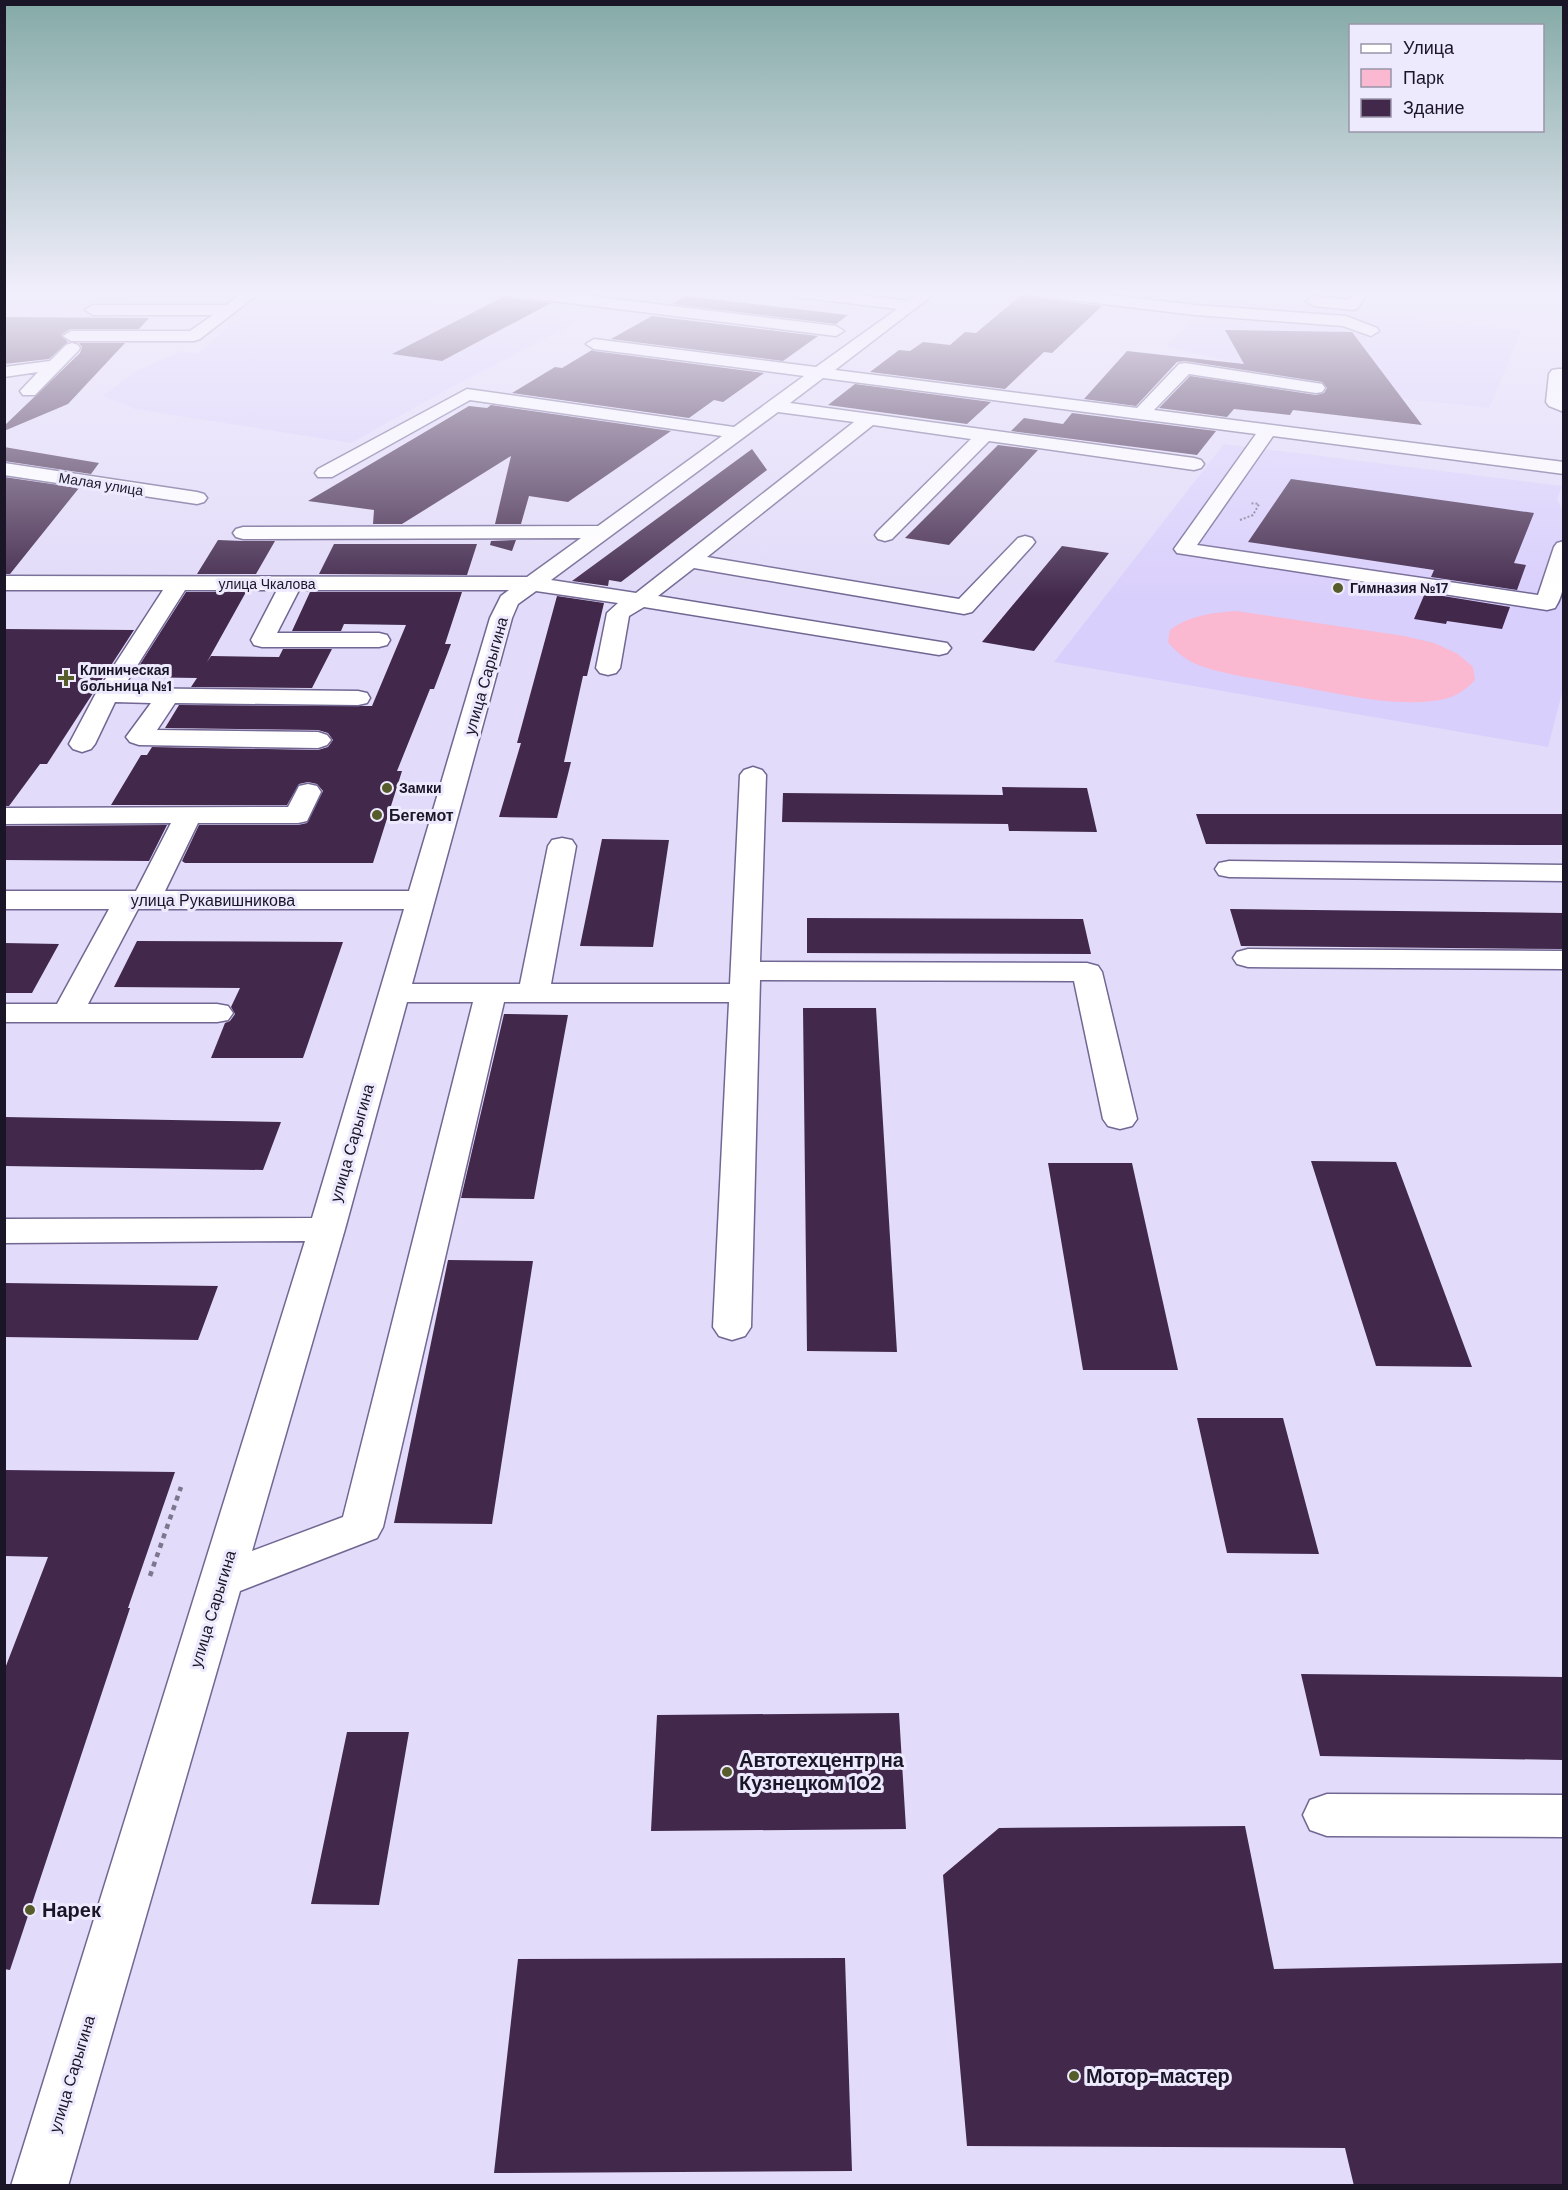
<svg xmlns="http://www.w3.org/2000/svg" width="1568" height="2190" viewBox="0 0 1568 2190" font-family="'DM Sans',sans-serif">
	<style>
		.built { fill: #d9cffc }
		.green { fill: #fab8d1 }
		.building { fill: #42294c }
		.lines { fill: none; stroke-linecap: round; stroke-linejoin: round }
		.minor-casing { stroke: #726793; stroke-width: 3 }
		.path-far1 { stroke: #7c768e; stroke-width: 2; stroke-dasharray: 2 2; stroke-linecap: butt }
		.path { stroke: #7c768e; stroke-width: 4.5; stroke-dasharray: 5 5; stroke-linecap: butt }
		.minor { fill: #fff; fill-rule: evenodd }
		.poi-dot { fill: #565c2a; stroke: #eeeafe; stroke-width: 2 }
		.labels { text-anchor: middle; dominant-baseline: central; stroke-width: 6; stroke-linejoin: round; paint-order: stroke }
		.far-street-label { font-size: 14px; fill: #1a1627; stroke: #eeeafe }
		.far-poi-label { font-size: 14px; font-weight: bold; fill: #1a1627; stroke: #eeeafe; text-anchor: start }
		.street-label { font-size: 16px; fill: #1a1627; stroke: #eeeafe }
		.poi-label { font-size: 16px; font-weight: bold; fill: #1a1627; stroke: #eeeafe; text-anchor: start }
		.near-poi-label { font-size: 20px; font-weight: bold; fill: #1a1627; stroke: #eeeafe; text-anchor: start }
	</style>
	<rect width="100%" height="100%" fill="#e2dbf9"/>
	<!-- built -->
	<path class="built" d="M5 291H144L133 302H81L72 310 5 309Z
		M267 293H364L579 321 448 389 351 443 135 409 103 396 135 372 181 351 197 354Z
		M1213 299 1522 330 1489 408 1358 394 1167 346Z
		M1224 444 1562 486 1557 499 1564 514 1563 689 1548 747 1054 662Z"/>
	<!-- green -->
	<path class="green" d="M1236 611 1404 636 1434 643 1458 654 1473 667 1475 680C1465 691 1455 697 1440 700 1391 708 1339 693 1290 685 1261 679 1229 676 1201 666 1187 661 1177 653 1168 642L1170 630C1191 615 1211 613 1236 611Z"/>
	<!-- building -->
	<path class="building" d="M1025 292 1037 298 1102 306 1052 353 1044 352 1005 389 870 372 899 350 910 351 923 342 950 345 965 332 976 333Z
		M507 295 512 298 551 303 442 361 392 354Z
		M685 296 848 315 836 324 672 304Z
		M652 316 818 336 783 361 611 339Z
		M4 317 149 318 139 329H70L61 335 68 342 49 359 4 364Z
		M1225 330 1352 332 1422 425 1293 410 1290 415 1234 409 1227 417 1159 408 1190 376 1316 395 1324 393 1327 388 1322 382 1185 361 1177 362 1136 406 1084 399 1127 351 1244 364Z
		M79 343H125L68 404 4 431V426L80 353 82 347Z
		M592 350 594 351 764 373 723 402 714 400 689 418 512 393 555 367 562 368Z
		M855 384 991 402 967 424 828 405Z
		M491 405 671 431 568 502 529 496 521 524H495L511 456 402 524H373L374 510 308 501 469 406 487 408Z
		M1072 413 1216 431 1197 455 1011 431 1024 418 1063 424Z
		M998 445 1038 450 949 545 905 538Z
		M4 447 99 463 91 474 4 461Z
		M752 449 767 470 621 582 609 580 608 586 572 581Z
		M4 477 79 488 10 574H4Z
		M1291 479 1534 513 1514 563 1526 565 1517 590 1431 577 1434 570 1248 542Z
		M218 540 243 541H275L256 574H197Z
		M516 540 512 551 490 545 491 541Z
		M334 544H477L467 575 319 574Z
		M1062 546 1109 553 1034 651 982 642Z
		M186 592H246L207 662 211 656 279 657 283 649H332L312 688 191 687 197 678 132 677Z
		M310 592H462L445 644H451L434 689H430L397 771H402L373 863H185L182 861 199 825H298L307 823 323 791 317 784 308 782 299 784 287 805H111L141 755H147L152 747 318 750 328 747 333 740 328 733 318 730 165 728 179 705 372 706 406 625 344 624 341 631H292Z
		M1425 593 1510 607 1502 629 1447 621 1446 624 1414 619Z
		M557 596 604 603 587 676H583L564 762H571L557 818 499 817 521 743H517Z
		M4 629 134 630 47 764H40L9 806H4Z
		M1002 787 1087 788 1097 832 1009 831 1008 824 782 822 783 793 1003 795Z
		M1196 814H1563V845L1206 844Z
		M167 825 149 861 4 860V826Z
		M602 839 669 840 653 947 580 946Z
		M1230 909 1563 913V949L1241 946Z
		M807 918 1083 919 1091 954 807 953Z
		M137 941 343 942 303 1058H211L225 1023 230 1021 235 1014 231 1007 240 988 114 987Z
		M4 943 59 944 32 993H4Z
		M803 1008H876L897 1352 807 1351Z
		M504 1014 568 1015 534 1199 461 1198Z
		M4 1117 281 1122 263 1170 4 1166Z
		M1311 1161 1396 1162 1472 1367 1376 1366Z
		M1048 1163H1132L1178 1370H1083Z
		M448 1260 533 1261 492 1524 394 1523Z
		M4 1283 218 1286 198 1340 4 1337Z
		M1197 1418H1283L1319 1554 1227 1553Z
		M4 1470 175 1472 128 1608H130L10 1970 4 1969V1671L48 1557 4 1556Z
		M1301 1674 1563 1677V1760L1320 1756Z
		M899 1713 906 1829 651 1831 657 1715Z
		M347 1732H409L379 1905 311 1904Z
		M1245 1826 1274 1969 1563 1963V2186H1354L1345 2148 967 2146 943 1875 999 1828Z
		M845 1958 852 2171 494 2173 518 1959Z"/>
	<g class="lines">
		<defs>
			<path id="minor" d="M245 291H262L200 339 194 341H71L63 336 71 331H190L213 315H93L85 310 93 305H226Z
				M505 291H551L836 326 844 331 836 336 512 296Z
				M784 291H830L908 301 921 291H938L835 370 1137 408 1179 364 1185 363 1316 383 1322 384 1325 388 1322 392 1316 393 1189 374 1154 410 1564 462V474L1273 436 1197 545 1538 595 1554 547 1557 543 1564 541C1564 562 1568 589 1555 608L1547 610 1177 553 1174 549 1256 434 823 378 790 403 1194 458 1201 460 1204 464 1201 468 1194 470 989 441 892 539 885 541 878 539 875 535 878 531 971 439 873 425 707 557 959 599 1018 538 1025 536 1032 538 1035 542 1032 546 972 612 964 614 694 568 658 596 947 643 951 648 947 653 939 655 644 607 629 616 620 668 616 673 608 675 600 673 596 668 607 613 618 603 536 591 518 604 512 618 412 984H520L548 846 552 840 562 838 572 840 576 846 551 984H730L740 775 744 770 753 767 762 770 766 775 760 962 1087 963 1098 966 1102 972 1137 1119 1132 1126 1120 1129 1108 1126 1103 1119 1074 981 760 980 751 1327 745 1336 732 1340 719 1336 713 1327 729 1002H504L383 1527 377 1538 240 1591 68 2186H11L305 1241 4 1243V1219L312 1218 404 909H138L88 1004H217L228 1006 233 1013 228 1020 217 1022H4V1004H57L109 909H4V891H136L171 823 4 824V808L288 807 299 786 308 784 317 786 321 792 307 821 298 823H198L165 891H409L490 618 501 596 509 590H299L277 633H379L387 635 390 640 387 645 379 647H262L254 645 251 640 277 590H185L123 688 358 691 367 693 370 698 367 703 358 705 175 703 157 730 318 732 327 735 331 740 327 745 318 748 139 745 130 742 126 737 151 703 115 702 95 744 91 749 82 752 73 749 69 744 95 695 163 590H4V576L527 577 581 538 243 539 236 537 233 533 236 529 243 527 598 526 722 436 470 400 332 477H318L315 473 318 469 467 389 734 427 804 376 594 349 586 344 594 339 816 367 897 309 791 296ZM778 412 854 422 636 593 551 580ZM407 1002H473L343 1517 252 1551 345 1229Z
				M1030 291H1077L1195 305 1346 316 1377 328 1379 331 1371 336 1343 326 1195 315 1037 296Z
				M1354 291H1369L1358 308 1353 310 1314 306 1306 301 1314 296 1349 300Z
				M72 343 78 345 80 348 78 351 35 395H23L20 391 38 372 4 377V367L50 361 66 345Z
				M1558 369H1564V412L1549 406 1546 402 1549 374 1552 370Z
				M4 463 197 492 204 494 207 498 204 502 197 504 4 475Z
				M1229 861 1564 865V881L1229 877 1219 875 1215 869 1219 863Z
				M1248 949 1564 951V969L1248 967 1237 964 1233 958 1237 952Z
				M1327 1794 1564 1795V1837L1327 1836 1310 1830 1303 1815 1310 1800Z"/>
		</defs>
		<!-- minor casing -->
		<use href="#minor" class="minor-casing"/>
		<!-- path-far1 -->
		<path class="path-far1" d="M1240 520 1253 515 1259 504 1250 503"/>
		<!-- path -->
		<path class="path" d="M150 1576 181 1487"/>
		<!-- minor -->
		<use href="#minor" class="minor"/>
	</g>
	<!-- sky -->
	<linearGradient id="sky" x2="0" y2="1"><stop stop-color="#84aaa6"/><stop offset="0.49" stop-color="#f2effc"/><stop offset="1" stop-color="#f2effc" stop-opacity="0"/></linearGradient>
	<rect width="1568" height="598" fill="url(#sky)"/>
	<!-- markers -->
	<g class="poi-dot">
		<circle cx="1338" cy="588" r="6"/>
		<path d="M63 669h6v6h6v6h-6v6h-6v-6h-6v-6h6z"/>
		<circle cx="387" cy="788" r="6"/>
		<circle cx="377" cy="815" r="6"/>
		<circle cx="727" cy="1772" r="6"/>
		<circle cx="30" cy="1910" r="6"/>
		<circle cx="1074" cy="2076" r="6"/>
	</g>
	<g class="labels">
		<!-- far-street labels -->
		<g class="far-street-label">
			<text transform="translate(101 484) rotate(9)">Малая улица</text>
			<text x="267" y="584">улица Чкалова</text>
		</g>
		<!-- far-poi labels -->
		<g class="far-poi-label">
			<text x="1350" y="588">Гимназия №17</text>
			<text x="80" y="670">Клиническая<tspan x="80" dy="16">больница №1</tspan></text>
			<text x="399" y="788">Замки</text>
		</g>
		<!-- street labels -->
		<g class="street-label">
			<text transform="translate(486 676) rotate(-74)">улица Сарыгина</text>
			<text x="213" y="900">улица Рукавишникова</text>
			<text transform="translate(352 1143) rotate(-74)">улица Сарыгина</text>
			<text transform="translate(213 1609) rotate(-73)">улица Сарыгина</text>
			<text transform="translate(72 2074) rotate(-73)">улица Сарыгина</text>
		</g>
		<!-- poi labels -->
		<g class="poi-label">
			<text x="389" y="815">Бегемот</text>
		</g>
		<!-- near-poi labels -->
		<g class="near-poi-label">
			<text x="739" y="1760">Автотехцентр на<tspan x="739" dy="23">Кузнецком 102</tspan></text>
			<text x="42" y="1910">Нарек</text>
			<text x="1086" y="2076">Мотор-мастер</text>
		</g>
	</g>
	<!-- border -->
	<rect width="1568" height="2190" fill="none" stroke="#1a1627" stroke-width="12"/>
	<!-- legend -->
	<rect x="1349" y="24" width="195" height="108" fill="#eeeafe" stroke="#9995a8" stroke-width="1.5"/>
	<rect x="1361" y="44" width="30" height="9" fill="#ffffff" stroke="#9995a8" stroke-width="1.5"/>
	<text x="1403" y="54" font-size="18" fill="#1a1627">Улица</text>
	<rect x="1361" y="69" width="30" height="18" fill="#fab8d1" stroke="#9995a8" stroke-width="1.5"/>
	<text x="1403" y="84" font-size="18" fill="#1a1627">Парк</text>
	<rect x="1361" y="99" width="30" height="18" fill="#42294c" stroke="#9995a8" stroke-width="1.5"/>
	<text x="1403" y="114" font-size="18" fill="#1a1627">Здание</text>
</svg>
